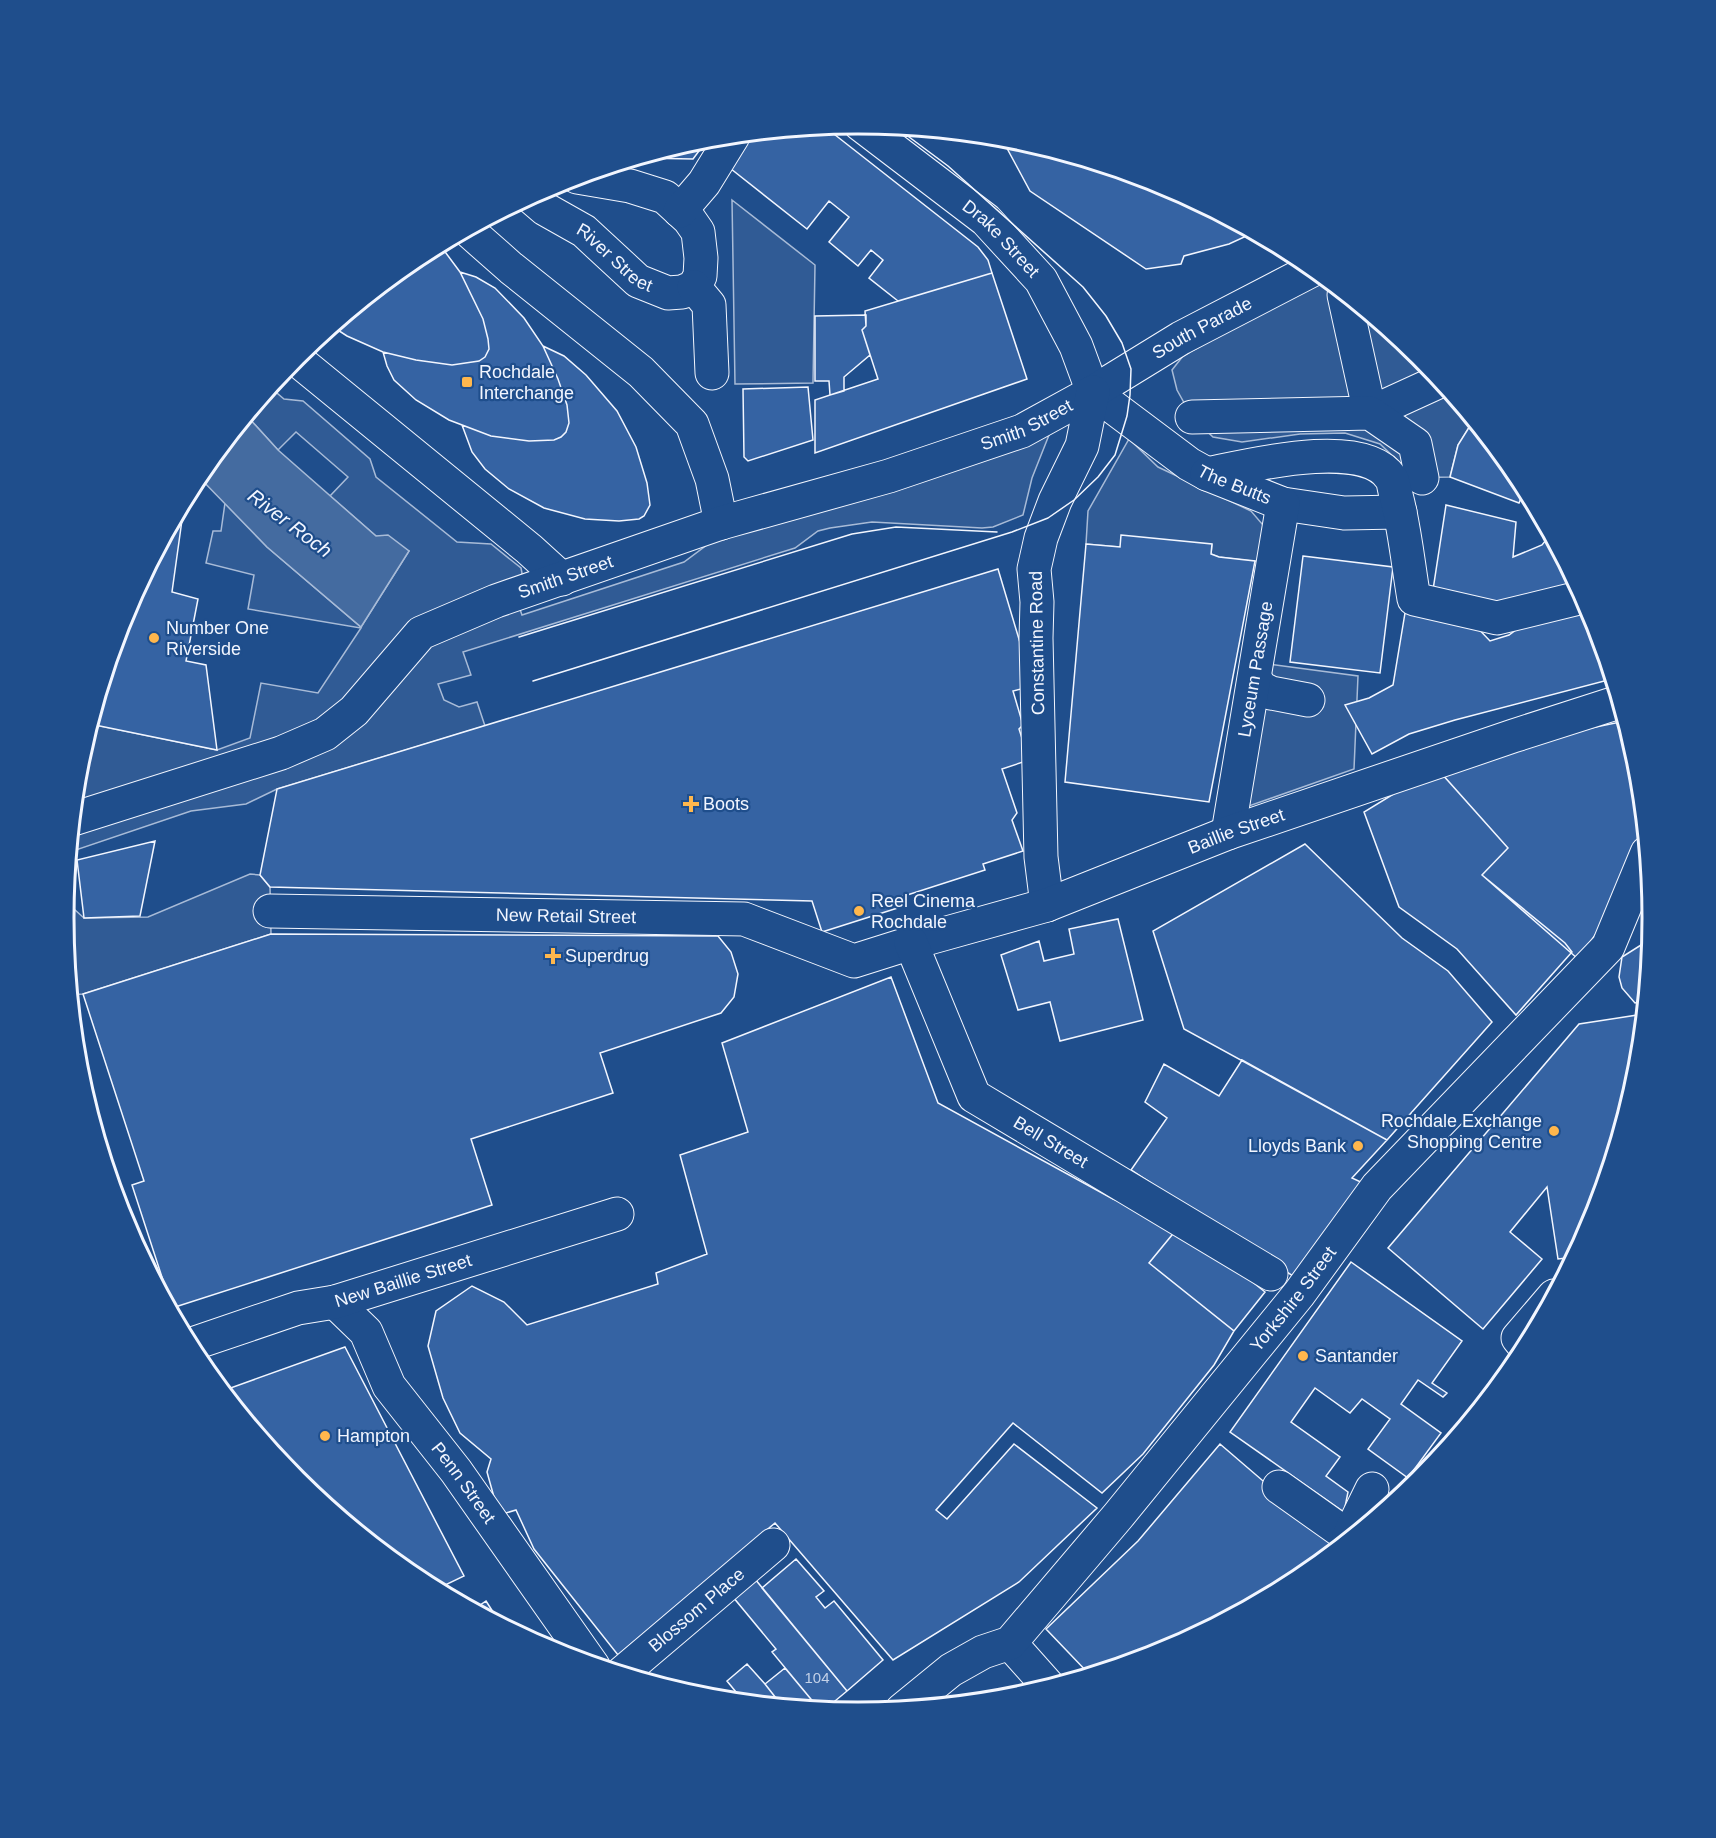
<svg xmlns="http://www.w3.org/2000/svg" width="1716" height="1838" viewBox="0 0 1716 1838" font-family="Arial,sans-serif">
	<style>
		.built { fill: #305b95; stroke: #a8bbd7; stroke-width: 1.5 }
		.water { fill: #446ba0; stroke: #a8bbd7; stroke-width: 1.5 }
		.building { fill: #3563a3; stroke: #f2f6ff; stroke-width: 1.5 }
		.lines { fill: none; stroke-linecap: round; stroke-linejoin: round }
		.minor-casing { stroke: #f2f6ff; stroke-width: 35 }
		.minor { stroke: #1f4e8c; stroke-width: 33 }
		.tram { stroke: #f2f6ff; stroke-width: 1.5 }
		.poi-dot { fill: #ffb74d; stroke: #1f4e8c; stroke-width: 2 }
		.labels { text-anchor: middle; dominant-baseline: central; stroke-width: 4.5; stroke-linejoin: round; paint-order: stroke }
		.number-label { font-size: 15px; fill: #c3d1e8 }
		.street-label { font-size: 18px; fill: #f2f6ff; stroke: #1f4e8c }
		.poi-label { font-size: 18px; fill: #f2f6ff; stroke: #1f4e8c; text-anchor: start }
		.water-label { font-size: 20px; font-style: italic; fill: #f2f6ff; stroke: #1f4e8c }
		.rim { fill: none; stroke: #f2f6ff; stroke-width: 3 }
	</style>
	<rect width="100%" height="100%" fill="#1f4e8c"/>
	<!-- built -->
	<path class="built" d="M732 200 815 265 813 383 735 384Z
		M1323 277 1420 357 1473 421 1458 445 1450 477 1399 478V462L1380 444 1345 433 1300 434 1242 442 1213 437 1192 417 1177 390 1172 370 1183 356Z
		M271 388 284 399 303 401 370 459 376 477 457 542 491 544 521 568 522 573 515 595 522 615 684 562 711 542 1051 430 1032 478 1023 515 993 527 982 528 872 522 830 528 818 531 795 548 463 652 471 675 438 684 444 700 459 707 477 702 485 726 277 789 246 804 191 811 70 852 78 764 90 724 217 750 250 738 261 683 318 693 361 628 248 609 254 575 206 563 213 531H221L225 503 267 547 361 627 409 551 376 536 330 496 348 477 296 432 278 450 247 416Z
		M1129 439 1158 467 1251 511 1263 525 1268 563 1219 557 1211 554 1212 545 1120 547 1086 544 1088 511Z
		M1269 664 1358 676 1354 769 1249 806Z
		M250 874 260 875 270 887 271 934 83 994 70 995 63 919 65 901 84 918 148 917Z"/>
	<!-- water -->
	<path class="water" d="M247 416 278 450 376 536 388 535 409 551 361 627 267 547 198 476Z"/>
	<!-- building -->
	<path class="building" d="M825 127 978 247 988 260 992 273 898 301 869 278 883 260 871 250 858 266 829 242 849 217 829 201 807 229 726 165 750 135Z
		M703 139H708L693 159 640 158Z
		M1002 139H1013L1163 185 1253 233 1229 244 1184 256 1181 264 1146 269 1030 191Z
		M440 245 460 272 483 319 488 339 489 349 485 357 479 361 452 365 416 360 383 352 347 336 333 327 417 258Z
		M460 272 476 277 495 288 524 318 543 346 558 379 567 405 569 423 566 432 561 437 554 440 529 441 491 436 449 420 416 400 394 380 387 366 383 352 416 360 452 365 479 361 485 357 489 349 488 339 483 319Z
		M992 273 1027 379 815 453V400L878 379 862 330 866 326 865 311Z
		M866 315V326L862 330 870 355 844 377V391L830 395 829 381H815V316Z
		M543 346 564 356 586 375 617 411 636 447 647 483 650 505 644 516 639 519 619 521 585 519 544 508 509 489 485 469 472 452 462 425 491 436 529 441 554 440 561 437 566 432 569 423 567 405 558 379Z
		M808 387 813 440 748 461 744 457 743 389Z
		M1473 421 1514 471 1513 478 1521 482 1525 489 1519 503 1450 477 1458 445Z
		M1446 505 1516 522 1513 557 1542 545 1550 535 1580 592 1508 607 1433 590Z
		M175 519 182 520 172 592 198 599 186 661 206 665 217 750 90 724 124 614Z
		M1121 535 1212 544 1211 554 1219 557 1255 561 1209 802 1065 782 1086 544 1120 547Z
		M1303 556 1393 567 1380 673 1290 662Z
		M998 569 1033 686 1013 691 1023 725 1019 729 1029 760 1002 769 1017 813 1012 820 1023 851 983 864 985 870 901 897 904 906 822 932 812 901 270 887 260 875 277 789Z
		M1590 610 1612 679 1455 720 1409 734 1372 754 1345 705 1369 698 1393 685 1405 613 1470 620 1490 641 1509 635 1533 617Z
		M1625 721 1638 764 1645 836 1631 859 1598 931 1578 959 1482 875 1508 848 1442 774 1586 729Z
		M1442 774 1508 848 1482 875 1565 943 1572 952 1516 1015 1457 949 1399 907 1364 812 1405 787Z
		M155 841 140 916 84 918 77 860Z
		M1305 844 1402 938 1448 971 1492 1022 1387 1140 1184 1029 1153 931Z
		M1651 897 1653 919 1645 1001 1635 1003 1622 988 1619 977 1622 957 1649 940 1647 903Z
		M1118 919 1143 1020 1060 1041 1050 1002 1018 1010 1001 955 1039 941 1044 961 1074 954 1069 929Z
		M271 934 718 936 731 952 738 974 734 997 721 1013 600 1053 613 1093 471 1139 492 1205 172 1308 132 1185 144 1181 83 994Z
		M891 977 938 1103 1113 1199 1181 1224 1149 1263 1234 1331 1214 1365 1143 1454 1102 1493 1013 1423 936 1510 947 1519 1014 1444 1097 1508 1019 1582 893 1660 775 1523 618 1655 534 1549 516 1510 499 1515 487 1472 491 1459 460 1433 443 1398 428 1346 436 1311 472 1286 504 1302 527 1325 658 1284 656 1273 707 1254 680 1155 748 1132 722 1043Z
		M1644 1014 1638 1074 1592 1224 1575 1257 1558 1259 1547 1187 1510 1232 1542 1259 1483 1329 1388 1248 1579 1024Z
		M1242 1060 1387 1140 1352 1178 1363 1183 1296 1278 1131 1170 1167 1118 1145 1102 1164 1064 1219 1096Z
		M1181 1224 1265 1292 1234 1331 1149 1263Z
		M1351 1262 1462 1341 1432 1383 1447 1393 1443 1397 1418 1380 1401 1404 1441 1433 1408 1478 1368 1449 1390 1419 1362 1399 1350 1413 1315 1388 1291 1422 1340 1457 1326 1476 1348 1492 1344 1512 1230 1432Z
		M345 1347 464 1576 435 1590 416 1580 296 1481 222 1391Z
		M1220 1444 1340 1547 1299 1580 1162 1654 1090 1675 1046 1629 1138 1541Z
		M796 1559 824 1591 816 1597 825 1608 834 1601 883 1660 847 1691 762 1588Z
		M755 1579 847 1691 823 1711 820 1710 772 1652 776 1649 733 1597Z
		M486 1601 502 1626 473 1610Z
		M747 1664 765 1684 783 1707 745 1703 727 1681Z
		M785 1668 820 1710 783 1707 765 1684Z"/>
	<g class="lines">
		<defs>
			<g id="minor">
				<path id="s1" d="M860 124 986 220 1041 280 1076 346 1093 392"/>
				<path id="s2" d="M531 197 545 209 584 231 638 281 668 293 682 292 694 287 700 276 701 258 698 232 689 219 665 197 630 186 577 177"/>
				<path d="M680 211 704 183 733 136"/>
				<path d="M468 230 511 268 641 372 692 424 712 479 721 523"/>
				<path d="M694 287 709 305 712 373"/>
				<path d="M1344 295 1370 413 1440 381"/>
				<path d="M295 358 529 549 562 579"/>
				<path id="s3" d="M1093 392 1189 464 1207 474 1283 504 1344 513 1400 512"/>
				<path d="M1192 417 1370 413 1415 444 1422 478"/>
				<path d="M1207 474C1247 466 1364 436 1391 478 1394 482 1394 490 1396 495 1405 529 1408 564 1414 599L1497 618 1583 597"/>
				<path d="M1255 679 1261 688 1271 693 1308 700"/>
				<path id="s4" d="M73 819 281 753 325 734 354 711 421 633 496 601 721 523 889 476 1022 431 1093 392 1181 338 1314 269"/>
				<path id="s5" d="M1228 833 1283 504"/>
				<path d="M1047 905 1041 857 1036 638 1037 602 1034 569 1041 538 1055 501 1082 446 1093 392"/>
				<path id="s6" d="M270 911 744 919 854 961 911 943 1047 905 1228 833 1513 736 1619 702"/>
				<path id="s7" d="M911 943 974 1096 1271 1274"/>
				<path id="s8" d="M335 1302 366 1332 389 1386 456 1471 593 1666"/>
				<path id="s9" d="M189 1345 298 1308 335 1302 617 1214"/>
				<path d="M1526 1348 1518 1338 1554 1296"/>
				<path d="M1279 1487 1351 1538"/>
				<path d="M1349 1536 1372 1489"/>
				<path d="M1010 1643 1050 1688"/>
				<path id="s10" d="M621 1674 773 1545"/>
				<path id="s11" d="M902 1710 951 1670 983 1652 1010 1643 1118 1516 1299 1294 1377 1187 1608 947 1647 853"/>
			</g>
		</defs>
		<!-- minor casing -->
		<use href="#minor" class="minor-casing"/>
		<!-- minor -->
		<use href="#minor" class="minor"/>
		<!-- tram -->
		<path class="tram" d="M519 637 852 534 896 527 997 532
			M533 681 1012 532 1048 518 1074 500 1098 477 1115 455 1127 416 1130 395 1131 369 1122 343 1106 316 1083 287 948 166 897 128"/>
	</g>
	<!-- markers -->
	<g class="poi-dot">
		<rect x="461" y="376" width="12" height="12" rx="3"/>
		<circle cx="154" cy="638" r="6"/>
		<path d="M688 795h6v6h6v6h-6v6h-6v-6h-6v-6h6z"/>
		<circle cx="859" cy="911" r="6"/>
		<path d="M550 947h6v6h6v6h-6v6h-6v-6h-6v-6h6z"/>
		<circle cx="1554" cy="1131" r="6"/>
		<circle cx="1358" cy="1146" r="6"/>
		<circle cx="1303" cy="1356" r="6"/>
		<circle cx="325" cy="1436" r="6"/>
	</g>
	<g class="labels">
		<!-- number labels -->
		<g class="number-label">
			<text x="817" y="1677">104</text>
		</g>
		<!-- street labels -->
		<g class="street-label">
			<text stroke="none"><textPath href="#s1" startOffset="182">Drake Street</textPath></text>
			<text stroke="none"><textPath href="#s2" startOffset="104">River Street</textPath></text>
			<text stroke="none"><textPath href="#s4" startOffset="1248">South Parade</textPath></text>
			<text stroke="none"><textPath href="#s4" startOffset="1047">Smith Street</textPath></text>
			<text stroke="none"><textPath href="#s3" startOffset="170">The Butts</textPath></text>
			<text stroke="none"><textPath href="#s4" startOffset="561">Smith Street</textPath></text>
			<text transform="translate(1037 643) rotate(-91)">Constantine Road</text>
			<text stroke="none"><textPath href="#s5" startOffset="166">Lyceum Passage</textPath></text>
			<text stroke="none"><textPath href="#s6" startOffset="996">Baillie Street</textPath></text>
			<text stroke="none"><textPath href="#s6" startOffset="296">New Retail Street</textPath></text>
			<text stroke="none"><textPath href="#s7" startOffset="255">Bell Street</textPath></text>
			<text stroke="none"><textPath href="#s9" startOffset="224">New Baillie Street</textPath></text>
			<text stroke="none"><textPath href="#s11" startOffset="574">Yorkshire Street</textPath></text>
			<text stroke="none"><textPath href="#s8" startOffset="224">Penn Street</textPath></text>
			<text stroke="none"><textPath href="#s10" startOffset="99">Blossom Place</textPath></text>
		</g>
		<!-- poi labels -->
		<g class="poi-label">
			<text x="479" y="372">Rochdale<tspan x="479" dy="21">Interchange</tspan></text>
			<text x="166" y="628">Number One<tspan x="166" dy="21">Riverside</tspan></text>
			<text x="703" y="804">Boots</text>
			<text x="871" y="901">Reel Cinema<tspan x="871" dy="21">Rochdale</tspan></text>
			<text x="565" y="956">Superdrug</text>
			<text x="1542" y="1121" text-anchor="end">Rochdale Exchange<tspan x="1542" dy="21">Shopping Centre</tspan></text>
			<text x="1346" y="1146" text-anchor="end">Lloyds Bank</text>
			<text x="1315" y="1356">Santander</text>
			<text x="337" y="1436">Hampton</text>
		</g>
		<!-- water labels -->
		<g class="water-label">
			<text transform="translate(290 523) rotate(37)">River Roch</text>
		</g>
	</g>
	<!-- crop -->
	<path d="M0 0H1716V1838H0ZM74 918a784 784 0 1 1 1568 0a784 784 0 1 1-1568 0Z" fill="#1f4e8c" fill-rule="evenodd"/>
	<path class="rim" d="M74 918a784 784 0 1 1 1568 0a784 784 0 1 1-1568 0Z"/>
</svg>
